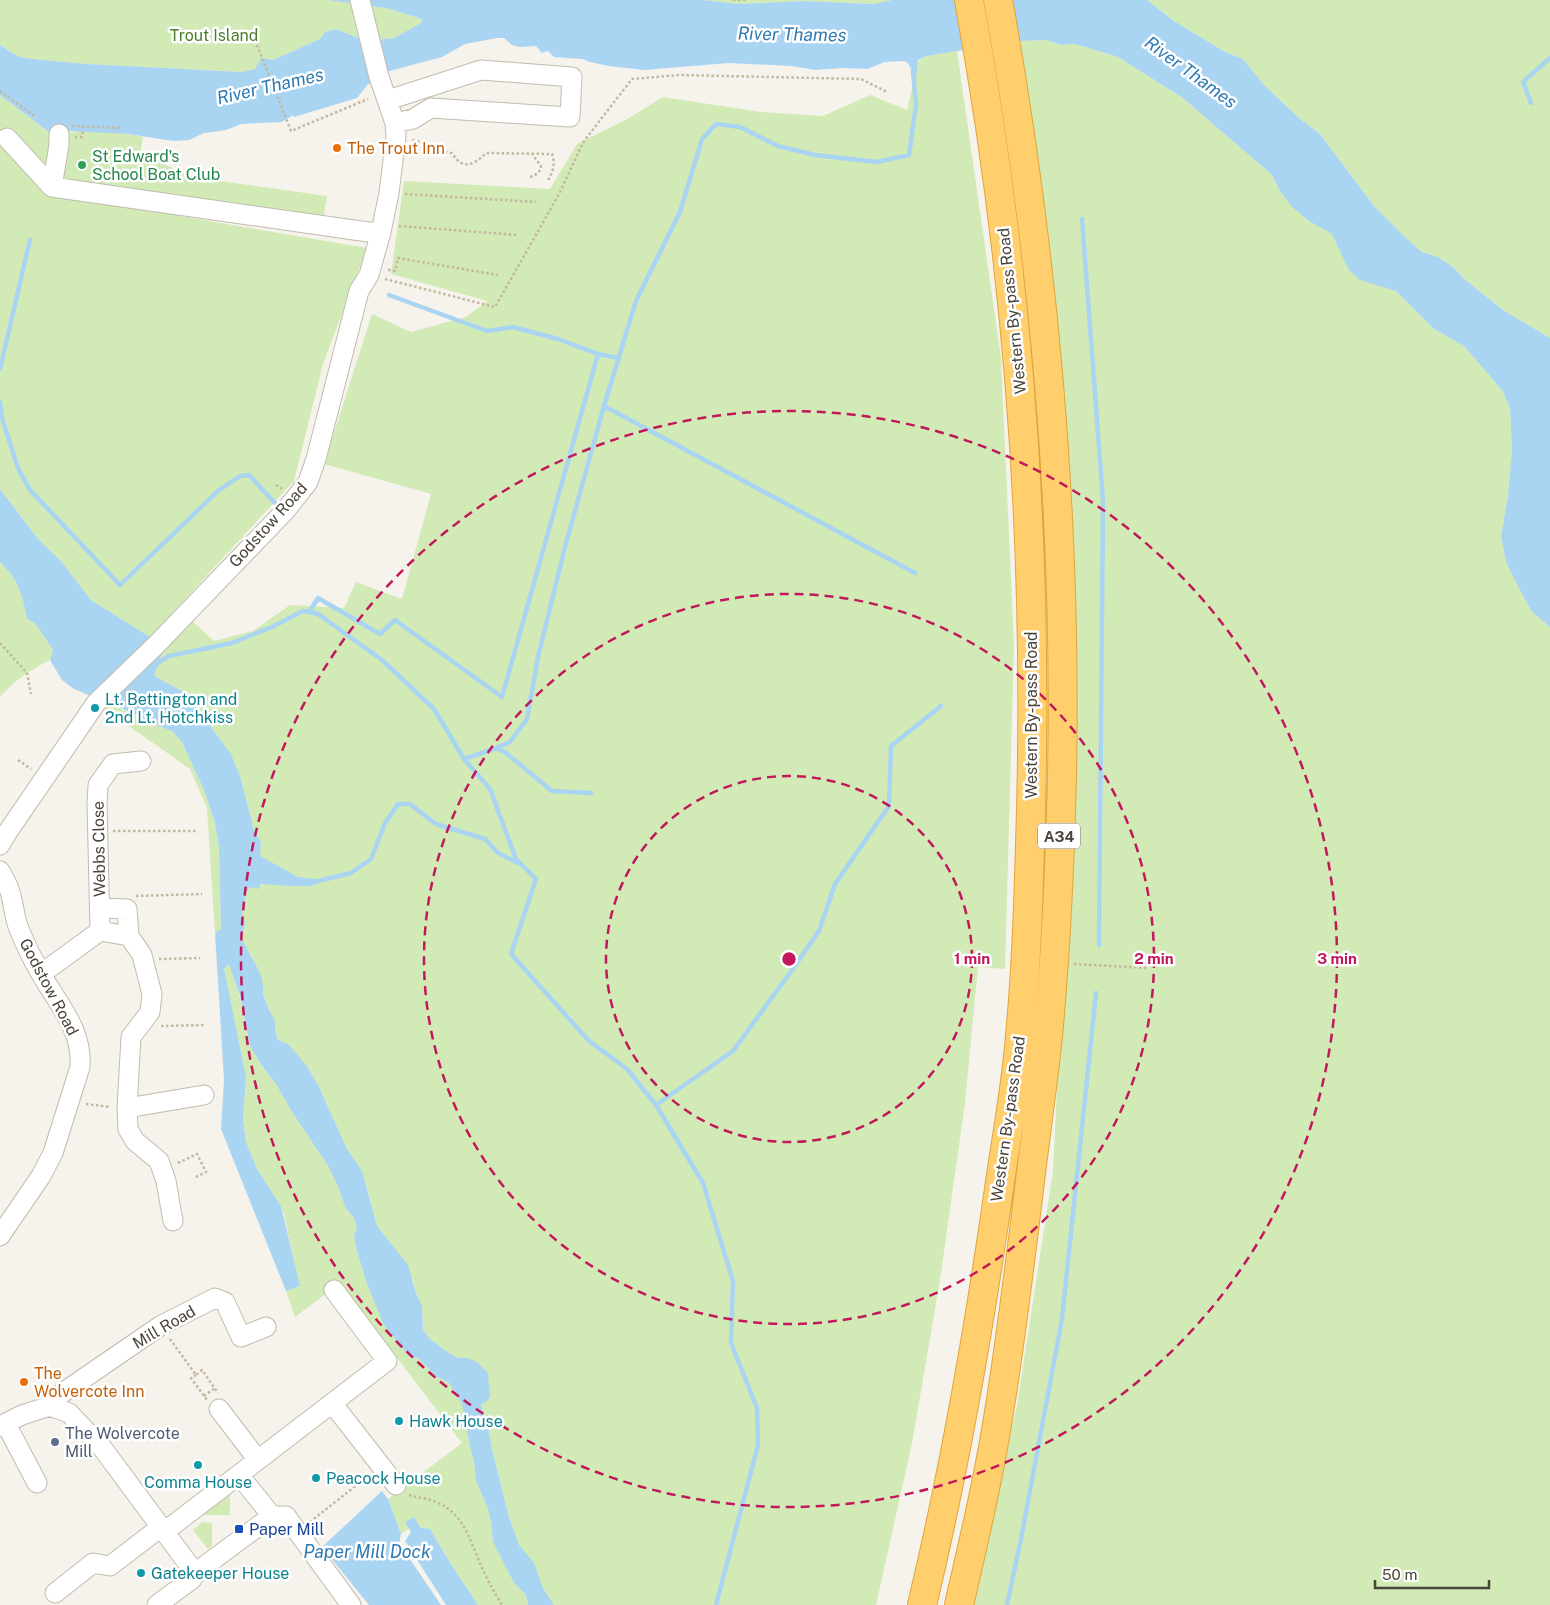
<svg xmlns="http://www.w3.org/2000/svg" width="1550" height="1605" viewBox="0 0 1550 1605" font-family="'Public Sans',sans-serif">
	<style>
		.green { fill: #d2eab5 }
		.water { fill: #a9d4f2 }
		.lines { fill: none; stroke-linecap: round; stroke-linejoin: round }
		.stream { stroke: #a9d4f2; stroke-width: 4.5 }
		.minor-casing { stroke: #c2bbae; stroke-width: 21 }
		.highway-casing { stroke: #e0a43c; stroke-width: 30 }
		.path { stroke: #c4b79f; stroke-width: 2.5; stroke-dasharray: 2.5 2.5; stroke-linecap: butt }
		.minor { stroke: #fff; stroke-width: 19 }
		.highway { stroke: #ffcf6e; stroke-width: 28 }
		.ring { fill: none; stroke: #c2185b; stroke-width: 2.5; stroke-dasharray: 9 6 }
		.food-dot { fill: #e8710a; stroke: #fff; stroke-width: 2 }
		.leisure-dot { fill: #2e9e5b; stroke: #fff; stroke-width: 2 }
		.culture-dot { fill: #0f9aa8; stroke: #fff; stroke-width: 2 }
		.service-dot { fill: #5c6f8a; stroke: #fff; stroke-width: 2 }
		.transit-dot { fill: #1a4fb4; stroke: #fff; stroke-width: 2 }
		.labels { text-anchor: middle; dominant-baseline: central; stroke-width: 5; stroke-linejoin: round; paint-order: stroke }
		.shield { fill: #fff; stroke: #817c74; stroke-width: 1 }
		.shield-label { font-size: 15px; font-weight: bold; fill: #4b4439 }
		.park-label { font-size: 16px; fill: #4a7f2a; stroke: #fff }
		.food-label { font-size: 16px; fill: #c56008; stroke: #fff; text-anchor: start }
		.leisure-label { font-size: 16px; fill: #27864d; stroke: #fff; text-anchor: start }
		.street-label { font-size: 16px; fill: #4b4439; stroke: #fff }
		.culture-label { font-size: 16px; fill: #0d838f; stroke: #fff; text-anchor: start }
		.service-label { font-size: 16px; fill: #4e5e75; stroke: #fff; text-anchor: start }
		.transit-label { font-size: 16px; fill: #164399; stroke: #fff; text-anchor: start }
		.water-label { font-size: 18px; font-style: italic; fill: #2e7ab2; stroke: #fff }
		.centre { fill: #c2185b; stroke: #fff; stroke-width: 2.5 }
		.ring-label { font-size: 15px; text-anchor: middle; font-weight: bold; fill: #c2185b; stroke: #fff; stroke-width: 5; stroke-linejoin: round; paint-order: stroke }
	</style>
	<rect width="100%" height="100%" fill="#f6f3ec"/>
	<!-- green -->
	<path class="green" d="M0 0H328L386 8 422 19 421 23 394 38 366 41 336 29 325 32 320 39 273 60 261 59 255 69 242 72 87 64 42 60 19 57 0 45Z
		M703 0H892L873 4 802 1 740 4Z
		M1147 0H1550V338L1503 310 1463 278 1454 268 1438 257 1422 252 1406 238 1374 206 1320 134 1299 118 1264 85 1243 59 1225 52 1174 21Z
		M1046 40 1061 45 1075 44 1118 57 1183 98 1272 175 1280 191 1292 207 1309 221 1332 233 1340 250 1381 286 1396 291 1434 329 1464 346 1502 390 1510 408 1512 450 1508 496 1501 536 1506 562 1532 612 1550 627V1605H972L1017 1405 1053 1171 1070 815 1067 464 1032 120 1020 41Z
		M957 51 1001 358 1014 646 1005 969 978 967 965 1103 940 1280 912 1443 876 1605H554L543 1588 533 1563 519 1545 509 1517 493 1453 487 1423 481 1405 488 1400 467 1358H457L446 1351 430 1339 423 1330 422 1305 416 1293 413 1280 396 1251 377 1226 367 1187 359 1166 347 1149 319 1087 307 1066 278 1040 275 1029V1021L269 1010 263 994V988L252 957 242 939 245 923 242 914 246 893 250 887 266 884 288 886H313L259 856 261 842 254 830 240 776 231 754 186 693 154 676 162 653 192 621 214 641 253 631 290 605 344 608 356 582 402 599 431 494 324 464 372 314 411 332 466 317 487 301 391 274 404 181 550 189 577 144 629 118 663 97 761 112 823 116 870 95 907 110 917 66 920 59 929 55Z
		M0 95 54 136C79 127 117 132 143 137L140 157 159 162 184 173 183 185 185 176 327 196 323 220 182 200 180 216 367 248 323 364 294 481 150 637 91 600 61 561 38 539 0 489Z
		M0 562C19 581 22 593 27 619L35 623 53 650 50 660C32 669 13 681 0 697Z
		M106 702 148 722 172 731 182 742 204 790 215 823 219 847 221 930 215 933 207 808 190 769 102 707Z
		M230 964 239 995 250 1046 260 1063 276 1084 292 1112 328 1166 339 1189 345 1207 354 1218 357 1227 354 1236 356 1248 367 1284 384 1324 409 1356 418 1358 436 1376 449 1383 462 1404 470 1447 474 1462 476 1481 487 1506 491 1522 493 1542 514 1583 526 1595 528 1605H478L452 1566 430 1529 405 1522 409 1529 401 1534 388 1499 462 1443 340 1283 295 1317 286 1291 299 1286 284 1214 281 1206 257 1169 246 1142 243 1120 246 1077 223 969Z
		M230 1495V1515H204L205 1513Z
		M202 1522 212 1523V1546L208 1549 193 1530Z"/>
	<!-- water -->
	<path class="water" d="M328 0H703L740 4 802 1 873 4 892 0H1147L1174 21 1225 52 1243 59 1264 85 1299 118 1320 134 1374 206 1406 238 1422 252 1438 257 1454 268 1463 278 1503 310 1550 338V627L1532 612 1520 590 1506 562 1501 536 1508 496 1512 450 1510 408 1502 390 1464 346 1434 329 1396 291 1360 280 1349 270 1332 234 1309 221 1292 207 1280 191 1272 175 1183 98 1118 57 1075 44 1061 45 1046 40 1020 41 926 56 918 60 916 79 908 63 904 61 885 62 867 69 842 68 816 70 791 66 729 63 644 70 609 66 590 62 583 59 554 57 548 51 542 53 536 46 519 47 512 45 504 38H497L465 44 442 57 382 73 376 82 368 84 357 98 294 117 293 115 282 122 241 124 226 130 204 133 189 140 173 141 128 134 71 131 54 136 0 95V45L19 57 42 60 87 64 242 72 255 69 261 58 273 60 320 39 325 32 336 29 366 41 394 38 421 23 422 19 386 8Z
		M0 489 38 539 61 561 91 600 150 637 162 653 154 676 186 693 231 754 240 776 254 830 261 842 260 856 298 877 315 879 313 886H288L261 884 258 889 250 887 246 893 242 914 245 923 242 939 261 975 263 986V994L269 1010 275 1021V1029L278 1040 288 1044 307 1066 319 1087 347 1149 359 1166 363 1174 377 1226 408 1265 416 1293 422 1305 423 1330 430 1339 446 1351 457 1358H467L477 1362 488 1373 490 1396 488 1400 481 1405 487 1423 493 1453 509 1517 519 1545 534 1563 543 1588 554 1605H528L526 1595 514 1583 493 1542 491 1522 487 1506 476 1481 474 1462 470 1447 462 1404 449 1383 436 1376 418 1358 409 1356 384 1325 367 1284 356 1248 354 1236 357 1227 354 1218 345 1207 339 1189 328 1166 292 1112 276 1084 260 1063 250 1046 240 996 229 964 224 969 246 1077 243 1120 246 1142 257 1169 281 1206 300 1286 286 1291 221 1129 224 1080 215 933 221 929 219 847 215 823 204 790 182 742 172 731 148 722 123 709 74 689 62 680 50 660 53 650 35 623 27 619C22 593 19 581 0 562Z
		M382 1491 388 1499 401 1534 399 1543 441 1605H369L322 1547Z
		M414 1517 420 1527 430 1529 452 1566 478 1605H446L405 1541 411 1532 405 1522Z"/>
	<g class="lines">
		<!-- stream -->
		<path class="stream" d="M1531 103 1523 82 1550 58
			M1082 219 1103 501 1099 945
			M389 295 487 331 513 327 558 339 598 354 619 358
			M0 369 30 240
			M0 402 2 418 18 468 30 490 120 585 218 491 240 476 249 475 275 503
			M604 406 915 573
			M309 612 318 598 380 634 395 620 502 697 598 354
			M156 664 169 656 232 643 272 627 303 611 318 614 382 660 434 709 464 759 490 789 516 859 536 879 511 954 589 1041 627 1069 656 1105 733 1051 792 970 819 931 835 884 889 806 891 746 941 706
			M496 748 510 742 527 719 538 657 565 547 604 406 636 301 680 212 702 139 716 124 740 127 778 146 815 155 877 162 909 155 916 105 913 71
			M464 759 496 748 506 753 552 791 591 793
			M310 882H314L351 873 371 859 385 823 398 804H410L436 824 485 839 498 853 520 864
			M656 1105 703 1183 733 1281 731 1343 757 1408 758 1445 716 1605
			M1007 1605 1021 1539 1062 1319 1096 993"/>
		<defs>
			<path id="minor" d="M388 100 481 70 572 77 570 117 431 108 413 119 395 123
				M7 138 52 187 368 232H381
				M52 187 59 145V134
				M0 845 7 833 96 703 157 644 286 510 308 482 316 459 359 291 369 275 381 232 389 193 396 136 395 123 379 77 360 0
				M0 871C4 878 8 884 10 892 14 904 14 917 19 929 25 944 33 960 41 974 58 1004 83 1030 80 1067L53 1153 41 1176 0 1236
				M100 908 127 909 129 936
				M100 931 97 803 98 785 113 764 141 761
				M41 974 100 931 129 936 142 955 152 994 150 1012 131 1037 127 1108 128 1129 135 1141 159 1161 166 1181 173 1221
				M127 1108 204 1095
				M332 1403 396 1485
				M50 1406 69 1413 103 1449 195 1573
				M219 1409 258 1460
				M6 1424 37 1483
				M0 1426 22 1415 50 1406 58 1396 160 1326 215 1298 225 1302 241 1337 266 1327
				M239 1475 272 1516
				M272 1516H286L351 1605
				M164 1532 387 1361 334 1290
				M55 1593 93 1563 110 1566 161 1527
				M157 1605 192 1579 195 1573 272 1516"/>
			<path id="highway" d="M922 1605C955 1468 979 1329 999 1189 1006 1139 1016 1088 1020 1036 1027 961 1029 885 1031 809 1038 538 1018 267 969 0
				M959 1605C974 1540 990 1472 1000 1406 1012 1331 1021 1256 1030 1181 1036 1132 1043 1084 1048 1036 1056 950 1060 862 1062 776 1067 516 1044 255 998 0"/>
		</defs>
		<!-- minor casing -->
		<use href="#minor" class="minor-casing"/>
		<!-- highway casing -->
		<use href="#highway" class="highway-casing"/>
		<!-- path -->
		<path class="path" d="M733 0H746
			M257 45 291 131 368 99
			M0 91 36 117
			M72 126 121 128
			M75 137H82L83 131
			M412 140C426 143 437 151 452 153 462 170 473 166 486 153L552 154C556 164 552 174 547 182
			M530 177C536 175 540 173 541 166L532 154
			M405 194 536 202
			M399 226 518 235
			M388 270 395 271 398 258 498 275
			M385 279 495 307 558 196 584 141 632 79 679 75 861 79 887 92
			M276 485 282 489
			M0 643 27 673 31 694
			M18 760 31 769
			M113 831H197
			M136 896 202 894
			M159 959 200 958
			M1074 964 1148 968
			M161 1026 204 1025
			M86 1104 110 1107
			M178 1163 197 1154 206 1172 194 1178
			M170 1339 196 1375 202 1370 218 1393
			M196 1375 191 1378 207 1400
			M204 1396 215 1388
			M409 1495C417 1498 428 1498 436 1502 467 1514 471 1547 485 1574 490 1585 496 1595 502 1605
			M310 1522 368 1476"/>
		<!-- minor -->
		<use href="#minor" class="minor"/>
		<!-- highway -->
		<use href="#highway" class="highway"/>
	</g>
	<!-- distance rings -->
	<g class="ring">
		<circle cx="789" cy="959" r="183"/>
		<circle cx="789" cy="959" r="365"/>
		<circle cx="789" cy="959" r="548"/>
	</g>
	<!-- markers -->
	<g class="food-dot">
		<circle cx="337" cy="148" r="5"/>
		<circle cx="24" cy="1382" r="5"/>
	</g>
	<circle class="leisure-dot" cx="82" cy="165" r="5"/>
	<g class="culture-dot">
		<circle cx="95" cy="708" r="5"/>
		<circle cx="399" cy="1421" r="5"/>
		<circle cx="198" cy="1465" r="5"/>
		<circle cx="316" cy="1478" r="5"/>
		<circle cx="141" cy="1573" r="5"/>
	</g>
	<circle class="service-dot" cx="55" cy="1442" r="5"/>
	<rect class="transit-dot" x="234" y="1524" width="10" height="10" rx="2.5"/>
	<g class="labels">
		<!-- shield labels -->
		<rect class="shield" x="1038" y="823.5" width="42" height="25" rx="4"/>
		<g class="shield-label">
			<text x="1059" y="836">A34</text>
		</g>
		<!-- park labels -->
		<g class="park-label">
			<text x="214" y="35">Trout Island</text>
		</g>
		<!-- food labels -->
		<g class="food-label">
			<text x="347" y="148">The Trout Inn</text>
			<text x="34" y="1373">The<tspan x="34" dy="18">Wolvercote Inn</tspan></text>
		</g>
		<!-- leisure labels -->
		<g class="leisure-label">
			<text x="92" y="156">St Edward's<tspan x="92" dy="18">School Boat Club</tspan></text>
		</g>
		<!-- street labels -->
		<g class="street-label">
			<text transform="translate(1012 311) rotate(-96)">Western By-pass Road</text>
			<text transform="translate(268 525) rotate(-48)">Godstow Road</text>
			<text transform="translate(1031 715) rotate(-90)">Western By-pass Road</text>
			<text transform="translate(99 849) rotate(-91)">Webbs Close</text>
			<text transform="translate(49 987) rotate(62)">Godstow Road</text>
			<text transform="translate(1008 1119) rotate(-82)">Western By-pass Road</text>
			<text transform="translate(164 1327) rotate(-30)">Mill Road</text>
		</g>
		<!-- culture labels -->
		<g class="culture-label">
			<text x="105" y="699">Lt. Bettington and<tspan x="105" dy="18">2nd Lt. Hotchkiss</tspan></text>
			<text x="409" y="1421">Hawk House</text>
			<text x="326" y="1478">Peacock House</text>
			<text x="198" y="1482" text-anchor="middle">Comma House</text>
			<text x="151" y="1573">Gatekeeper House</text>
		</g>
		<!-- service labels -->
		<g class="service-label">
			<text x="65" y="1433">The Wolvercote<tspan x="65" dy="18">Mill</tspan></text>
		</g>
		<!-- transit labels -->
		<g class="transit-label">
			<text x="249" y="1529">Paper Mill</text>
		</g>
		<!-- water labels -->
		<g class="water-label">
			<text transform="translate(792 34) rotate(1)">River Thames</text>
			<text transform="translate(1191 72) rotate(36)">River Thames</text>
			<text transform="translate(270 86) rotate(-13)">River Thames</text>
			<text x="367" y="1551">Paper Mill Dock</text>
		</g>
	</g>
	<circle cx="789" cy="959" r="8" class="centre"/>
	<g class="ring-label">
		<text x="972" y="964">1 min</text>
		<text x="1154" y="964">2 min</text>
		<text x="1337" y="964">3 min</text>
	</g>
	<!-- scale -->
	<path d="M1375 1580v8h114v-8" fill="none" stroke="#4b4439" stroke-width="2.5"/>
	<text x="1382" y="1580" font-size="15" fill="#4b4439" stroke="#ffffff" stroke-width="4" paint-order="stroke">50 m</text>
</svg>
